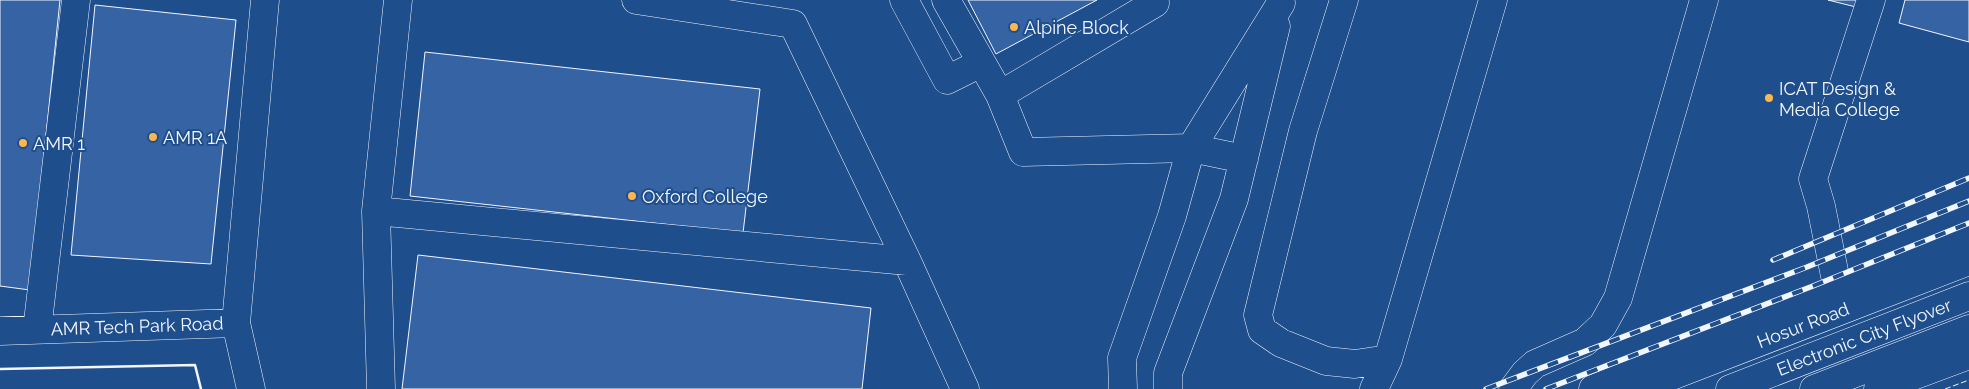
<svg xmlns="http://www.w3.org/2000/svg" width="1969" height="389" viewBox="0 0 1969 389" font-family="Raleway,sans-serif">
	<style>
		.building { fill: #3563a3; stroke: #f2f6ff }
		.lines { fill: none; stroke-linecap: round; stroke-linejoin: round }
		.minor-casing { stroke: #f2f6ff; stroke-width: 29 }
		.highway-casing { stroke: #f2f6ff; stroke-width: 29 }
		.minor { stroke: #1f4e8c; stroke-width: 28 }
		.highway { stroke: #1f4e8c; stroke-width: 28 }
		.rail-casing { stroke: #f2f6ff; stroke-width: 5.5 }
		.rail { stroke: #1f4e8c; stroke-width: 4; stroke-dasharray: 11; stroke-linecap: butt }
		.fence { stroke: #f2f6ff; stroke-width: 1; stroke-dasharray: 6 2.5; stroke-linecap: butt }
		.wall { stroke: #f2f6ff; stroke-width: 2.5 }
		.poi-dot { fill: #ffb74d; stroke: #1f4e8c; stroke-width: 2 }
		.labels { text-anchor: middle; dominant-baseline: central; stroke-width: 4; stroke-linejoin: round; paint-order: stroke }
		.poi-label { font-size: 18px; fill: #f2f6ff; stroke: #1f4e8c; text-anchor: start }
		.street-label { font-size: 18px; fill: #f2f6ff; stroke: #1f4e8c }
	</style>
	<rect width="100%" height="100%" fill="#1f4e8c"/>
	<!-- building -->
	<path class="building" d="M0 0H60L30 290 0 286Z
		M968 0H1097L996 54Z
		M1828 0H1880L1876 12Z
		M1905 0H1969V42L1899 23Z
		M95 5 236 20 211 264 71 255Z
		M425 52 760 89 743 233 410 196Z
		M418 255 871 308 862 389H402Z"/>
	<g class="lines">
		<defs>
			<path id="minor" d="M398 0 376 211 907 261
				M636 0 793 24 907 261 965 389
				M904 0 947 80 981 63
				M946 0 1000 95 1023 152 1191 148 1244 159
				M1344 0 1303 131 1258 315 1262 330 1281 343 1326 361 1355 364 1388 359
				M1000 95 1155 3 1153 0
				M376 211 381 389
				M1838 291 1821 206 1813 179 1871 0
				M236 323 265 0
				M37 330 76 0
				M0 331 236 323 251 389
				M1123 389 1122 358 1172 216 1191 148 1281 3
				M1168 389V373L1234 199 1276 26
				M1374 389 1388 359 1493 0
				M1513 389 1525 373 1535 364 1585 342 1603 325 1618 298 1704 0
				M1593 389 1969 237"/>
			<path id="highway" d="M1638 389 1969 261
				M1730 389 1969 296
				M1814 389 1969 329
				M1878 389 1969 355"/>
		</defs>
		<!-- minor casing -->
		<use href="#minor" class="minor-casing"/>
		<!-- highway casing -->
		<use href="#highway" class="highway-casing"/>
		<!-- minor -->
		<use href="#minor" class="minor"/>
		<!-- highway -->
		<use href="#highway" class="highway"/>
		<defs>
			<path id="rail" d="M1773 260 1969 178
				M1486 389 1807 267 1969 201
				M1546 389 1813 286 1969 223"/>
		</defs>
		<!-- rail casing -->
		<use href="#rail" class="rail-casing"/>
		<!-- rail -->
		<use href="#rail" class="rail"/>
		<!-- fence -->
		<path class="fence" d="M1945 389 1969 380"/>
		<!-- wall -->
		<path class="wall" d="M0 369 195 365 201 389"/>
	</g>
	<!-- markers -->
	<g class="poi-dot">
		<circle cx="1014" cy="27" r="5"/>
		<circle cx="1769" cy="98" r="5"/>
		<circle cx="153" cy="137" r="5"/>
		<circle cx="23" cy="143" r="5"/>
		<circle cx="632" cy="196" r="5"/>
	</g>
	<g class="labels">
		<!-- poi labels -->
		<g class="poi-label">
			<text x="1024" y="27">Alpine Block</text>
			<text x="1779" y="88">ICAT Design &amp;<tspan x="1779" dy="21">Media College</tspan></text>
			<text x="163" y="137">AMR 1A</text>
			<text x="33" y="143">AMR 1</text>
			<text x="642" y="196">Oxford College</text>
		</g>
		<!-- street labels -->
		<g class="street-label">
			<text transform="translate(1803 325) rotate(-21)">Hosur Road</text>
			<text transform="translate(137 326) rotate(-2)">AMR Tech Park Road</text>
			<text transform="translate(1864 337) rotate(-21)">Electronic City Flyover</text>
		</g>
	</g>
</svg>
